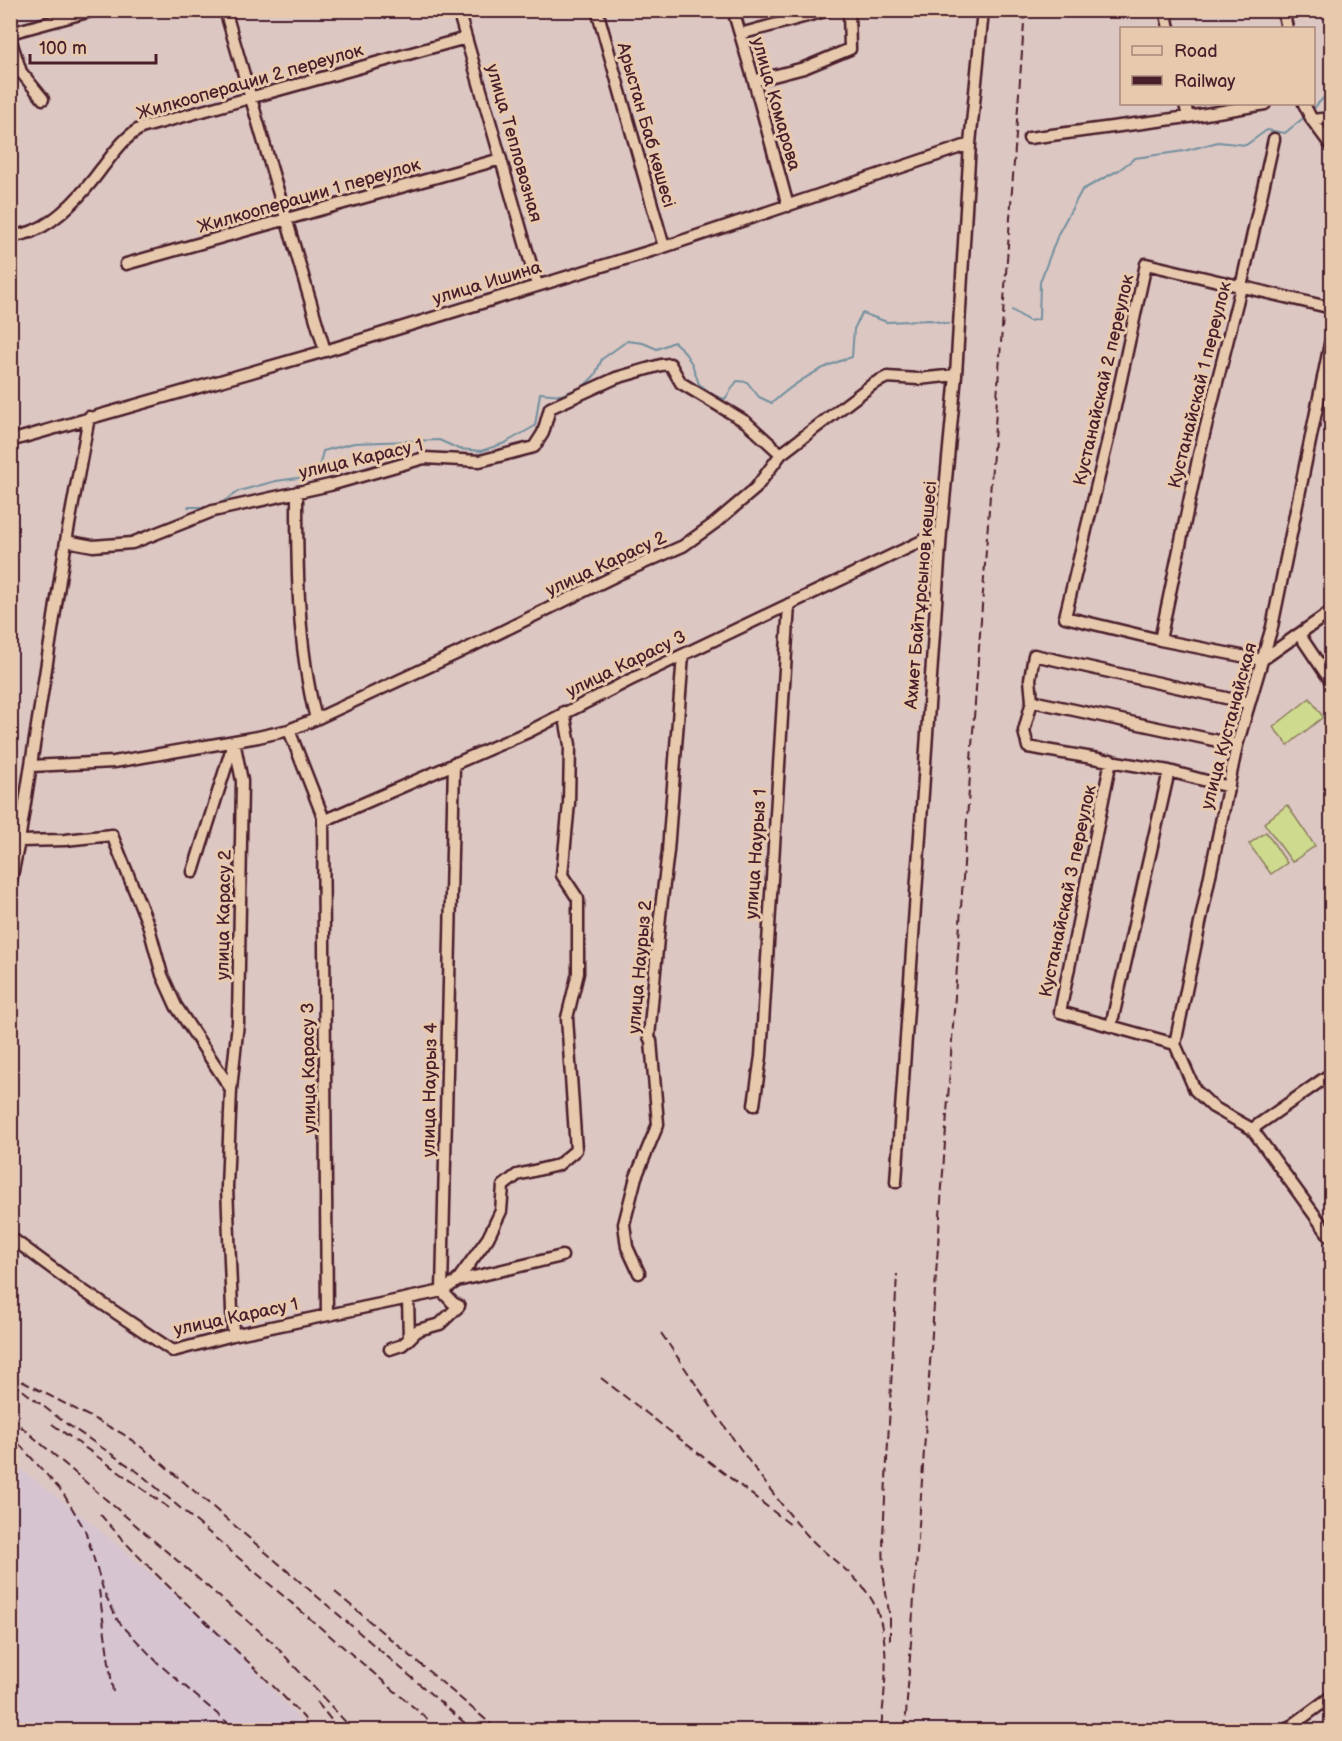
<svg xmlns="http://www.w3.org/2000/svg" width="1342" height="1741" viewBox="0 0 1342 1741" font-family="'Balsamiq Sans',sans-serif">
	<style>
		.built { fill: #d6c5d1 }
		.green { fill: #cedb8f; stroke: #8c7d5d; stroke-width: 1.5 }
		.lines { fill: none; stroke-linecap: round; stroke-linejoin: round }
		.stream { stroke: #72909e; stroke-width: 2 }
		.minor-casing { stroke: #4a1f2b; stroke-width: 15 }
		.minor { stroke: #e7caae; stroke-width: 10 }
		.rail { stroke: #4a1f2b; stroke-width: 2; stroke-dasharray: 9 4.5; stroke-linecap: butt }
		.labels { text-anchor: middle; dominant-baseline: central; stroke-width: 6; stroke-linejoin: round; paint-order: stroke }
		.street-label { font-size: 18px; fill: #4a1f2b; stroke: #e7caae }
	</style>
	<rect width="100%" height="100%" fill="#ddc7c3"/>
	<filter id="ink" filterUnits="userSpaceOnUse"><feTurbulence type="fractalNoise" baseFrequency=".0167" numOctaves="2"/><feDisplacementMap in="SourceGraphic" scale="12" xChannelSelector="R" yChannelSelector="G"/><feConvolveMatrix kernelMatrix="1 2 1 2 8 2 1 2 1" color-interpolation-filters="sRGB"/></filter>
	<g filter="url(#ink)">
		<!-- built -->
		<path class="built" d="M11 1462 89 1521 220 1632 309 1730H29L11 1710Z"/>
		<!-- green -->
		<path class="green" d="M1310 698 1323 717 1288 745 1273 727Z
			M1287 805 1315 846 1292 862 1264 823Z
			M1266 832 1287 863 1271 874 1249 844Z"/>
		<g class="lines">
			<!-- stream -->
			<path class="stream" d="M1311 111 1332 89
				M1012 310 1029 321 1039 319 1040 282 1059 232 1082 190 1119 170 1135 158 1184 151 1218 142 1246 145 1267 130 1285 133 1307 115
				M218 505 239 491 276 481 306 477 319 467 323 451 354 443 439 440 459 449 481 451 505 443 535 426 540 393 562 395 584 386 595 375 602 359 627 341 643 343 657 349 674 342 683 350 692 364 699 384 715 396 725 399 737 381 747 382 759 397 772 403C795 382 822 366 852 357L854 329 862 313 887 322 930 320 948 324
				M188 507H210"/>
			<defs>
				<path id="minor" d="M225 10 325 351
					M458 10 537 285
					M597 10 664 247
					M733 10 754 81 788 206
					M1165 10 1169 28
					M1283 10 1287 28
					M10 33 95 10
					M740 34 829 10
					M10 38 21 72 43 99
					M754 81 804 68 850 49 849 10
					M1185 104 1188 117
					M1304 104 1312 120 1332 147
					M1312 120 1332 118
					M1029 138 1188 117 1265 104
					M10 237C18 235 26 234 33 231 59 221 86 190 102 168 114 153 124 137 141 128L466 38
					M126 264 501 159
					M1332 308 1146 264 1108 439 1065 617 1160 640 1262 660 1299 634 1332 683
					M1332 334 1272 627 1237 745 1175 1044 1195 1090 1213 1107 1252 1129 1332 1239
					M10 441 325 351 664 247 970 144
					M297 492C297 568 297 644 316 719
					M66 541 93 546 132 543 213 511 330 485 424 458 480 461 534 447 543 433 550 408 616 378 661 365 670 364 681 383 746 422 781 454
					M1299 634 1332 611
					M1160 640 1200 450 1241 287 1274 139
					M1032 701 1237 745
					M289 730 323 817 327 1315
					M1111 760 1060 1012 1175 1044
					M454 763 442 1291 457 1281 562 1256
					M31 766 114 762 258 737 289 730 316 719 458 653 619 574 683 546 715 523 755 489 781 454 873 384 887 377 918 379 956 375
					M1229 787 1169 771 1028 747 1024 731 1032 701 1030 679 1034 655 1248 703
					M323 821 528 732 630 680 941 532
					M19 841 65 840 112 835 148 924 162 975 176 1006 231 1089
					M193 872 234 741 242 781 238 1023 231 1089 227 1187 233 1335
					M10 886 19 841 66 541 89 417
					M1111 1026 1169 771
					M754 1105 761 1056 789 604
					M1252 1129 1332 1073
					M896 1182 941 532 956 375 970 144 983 10
					M10 1237 79 1288 173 1351 233 1335 442 1291 453 1303 459 1306 440 1324 418 1330 409 1339
					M639 1273 627 1247 624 1224 636 1177 658 1124 651 1041 649 1037 660 916 668 851 683 655
					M457 1281 488 1238 501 1211 503 1186 517 1175 558 1165 576 1150 567 1018 578 973V899L562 875 569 803 570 745 564 712
					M390 1349 402 1345 409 1339 408 1298
					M1286 1730 1332 1696"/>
			</defs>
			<!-- minor casing -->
			<use href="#minor" class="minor-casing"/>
			<!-- minor -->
			<use href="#minor" class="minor"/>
			<!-- rail -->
			<path class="rail" d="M661 1333C703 1394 744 1458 791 1516 799 1526 808 1537 818 1546 840 1566 868 1584 878 1613 891 1652 884 1691 881 1730
				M10 1375 123 1434 151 1454 473 1730
				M601 1378 791 1525
				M12 1382 64 1422 138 1472 431 1722
				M10 1417 272 1642 353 1730
				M52 1424 169 1508
				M10 1434 63 1493 85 1530 104 1592 118 1621 159 1664 236 1730
				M100 1514C163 1588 240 1649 306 1720
				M99 1590 113 1692
				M335 1592 498 1730
				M890 1640V1619L884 1579 883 1536 897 1274
				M317 1702 339 1730
				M905 1730 974 717 1025 10"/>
		</g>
	</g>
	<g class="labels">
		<!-- street labels -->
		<g class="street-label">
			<text transform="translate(250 82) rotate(-16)">Жилкооперации 2 переулок</text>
			<text transform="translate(776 104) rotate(74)">улица Комарова</text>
			<text transform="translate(646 125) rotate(74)">Арыстан Баб көшесі</text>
			<text transform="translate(514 143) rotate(74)">улица Тепловозная</text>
			<text transform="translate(309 196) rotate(-16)">Жилкооперации 1 переулок</text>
			<text transform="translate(487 283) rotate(-17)">улица Ишина</text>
			<text transform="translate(1104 380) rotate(-77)">Кустанайскай 2 переулок</text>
			<text transform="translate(1200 385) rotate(-76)">Кустанайскай 1 переулок</text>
			<text transform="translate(361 459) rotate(-13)">улица Карасу 1</text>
			<text transform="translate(606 564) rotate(-25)">улица Карасу 2</text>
			<text transform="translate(921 595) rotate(-85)">Ахмет Байтұрсынов көшесі</text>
			<text transform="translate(626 664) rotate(-26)">улица Карасу 3</text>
			<text transform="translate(1229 726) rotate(-75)">улица Кустанайская</text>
			<text transform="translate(756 854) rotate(-86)">улица Наурыз 1</text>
			<text transform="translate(1068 891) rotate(-78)">Кустанайскай 3 переулок</text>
			<text transform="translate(224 915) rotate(-89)">улица Карасу 2</text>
			<text transform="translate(640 967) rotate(-85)">улица Наурыз 2</text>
			<text transform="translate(309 1068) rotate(-91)">улица Карасу 3</text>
			<text transform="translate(430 1090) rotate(-89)">улица Наурыз 4</text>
			<text transform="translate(236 1317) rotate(-12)">улица Карасу 1</text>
		</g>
	</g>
	<!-- margin -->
	<rect width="1342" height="1741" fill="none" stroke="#e7caae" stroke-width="36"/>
	<rect x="18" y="18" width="1306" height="1705" fill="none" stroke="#4a1f2b" stroke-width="2" filter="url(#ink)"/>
	<!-- legend -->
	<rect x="1120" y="27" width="195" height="78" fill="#e7caae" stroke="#a8867a" stroke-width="1.5"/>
	<rect x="1132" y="46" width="30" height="9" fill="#e7caae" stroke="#a8867a" stroke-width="1.5"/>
	<text x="1174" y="57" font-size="18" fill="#4a1f2b">Road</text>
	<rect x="1132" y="76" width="30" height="9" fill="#4a1f2b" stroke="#a8867a" stroke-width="1.5"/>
	<text x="1174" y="87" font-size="18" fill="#4a1f2b">Railway</text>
	<!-- scale -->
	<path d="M30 54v9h126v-9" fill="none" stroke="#4a1f2b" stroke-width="3"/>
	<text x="39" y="54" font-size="18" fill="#4a1f2b" stroke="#e7caae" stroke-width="4.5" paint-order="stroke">100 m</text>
</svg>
